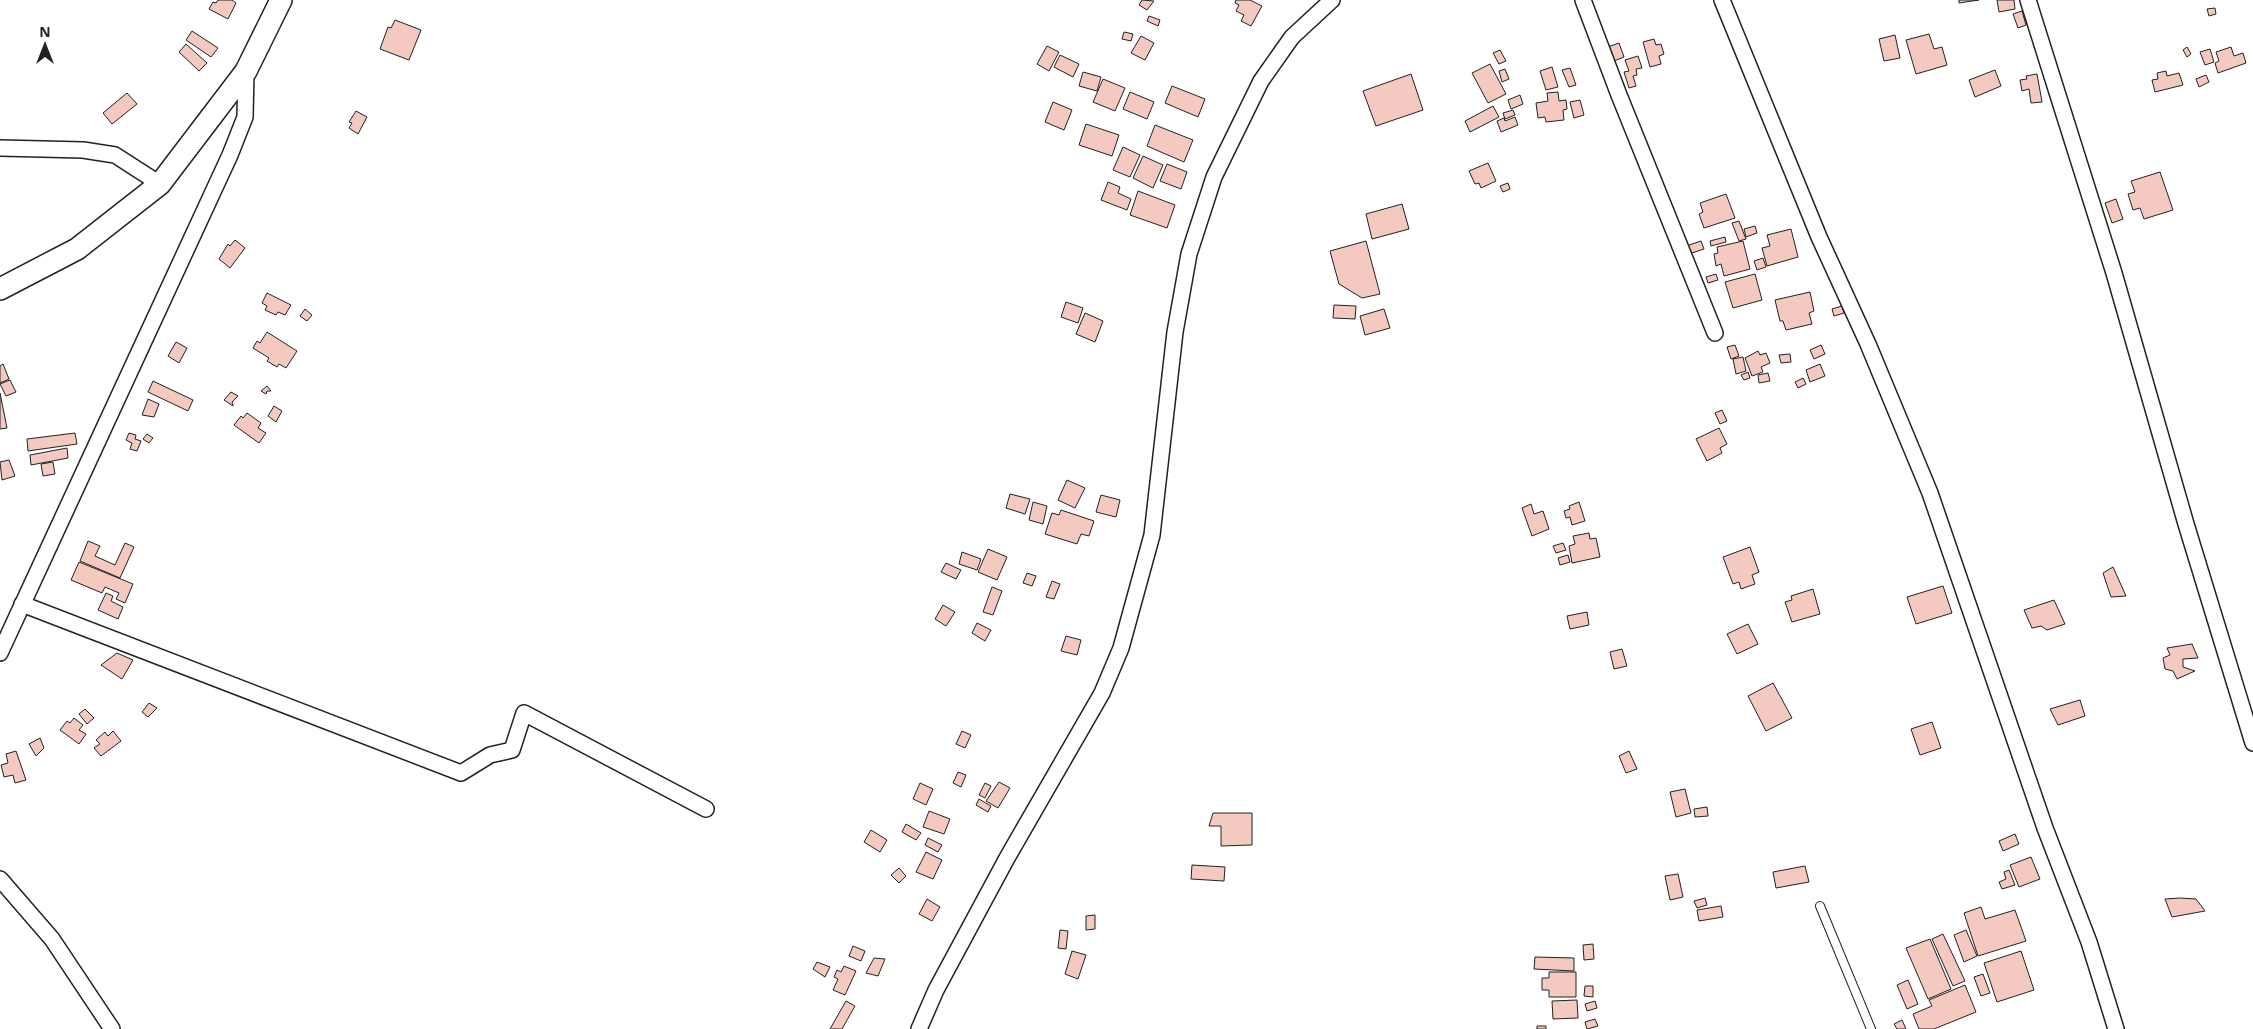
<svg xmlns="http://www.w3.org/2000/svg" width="2253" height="1029" viewBox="0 0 2253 1029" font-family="'Open Sans',sans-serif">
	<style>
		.building { fill: #f3c9c0; stroke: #222 }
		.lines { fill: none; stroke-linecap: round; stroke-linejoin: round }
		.lane-casing { stroke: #222; stroke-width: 10 }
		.street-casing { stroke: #222; stroke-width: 18 }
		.secondary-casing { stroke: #222; stroke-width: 24 }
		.lane { stroke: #fff; stroke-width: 8 }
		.street { stroke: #fff; stroke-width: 15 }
		.secondary { stroke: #fff; stroke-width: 21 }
	</style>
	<rect width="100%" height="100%" fill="#fff"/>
	<!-- building -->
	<path class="building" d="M218 0H232L236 3 228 19 209 9 213 2 216 3Z
		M1142 0 1154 1 1147 10 1139 5Z
		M1236 0H1250L1262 6 1251 26 1241 21 1244 15 1236 11 1239 5 1235 3Z
		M1959 0H1979L1959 3Z
		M1997 0H2014L2015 9 1999 12Z
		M2215 8 2216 14 2209 16 2207 9Z
		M2022 11 2026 25 2018 28 2013 14Z
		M1149 16 1160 20 1158 26 1147 21Z
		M395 20 421 30 409 60 380 49 388 27 391 28Z
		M192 31 218 48 211 57 186 40Z
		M1124 32 1133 34 1131 41 1122 39Z
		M1929 34 1934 49 1942 47 1947 65 1916 74 1906 40Z
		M1895 35 1900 58 1884 61 1879 39Z
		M1141 36 1154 43 1145 60 1131 53Z
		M1654 39 1656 45 1661 44 1664 54 1659 56 1661 64 1650 67 1643 42Z
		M1619 43 1624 57 1614 61 1608 47Z
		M186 44 207 63 199 71 179 52Z
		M1047 46 1059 52 1049 71 1037 64Z
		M2187 47 2191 54 2187 57 2183 50Z
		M2231 47 2234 56 2243 53 2246 63 2218 73 2215 63 2219 61 2216 52Z
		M2210 49 2214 62 2205 65 2200 52Z
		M1500 50 1506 61 1499 64 1493 53Z
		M1060 55 1079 64 1073 77 1054 67Z
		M1638 56 1642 68 1636 69 1637 75 1633 76 1636 86 1629 88 1624 72 1629 71 1625 60Z
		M1490 64 1506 94 1488 103 1472 73Z
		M1552 67 1558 87 1546 90 1540 71Z
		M1570 68 1576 85 1569 87 1562 70Z
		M1505 69 1509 79 1502 82 1499 71Z
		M1995 70 2001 86 1975 97 1969 80Z
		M2166 71 2167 76 2179 73 2183 85 2155 92 2152 80 2158 79 2157 73Z
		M1083 72 1101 77 1097 91 1079 86Z
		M1411 74 1423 110 1376 126 1363 91Z
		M2037 74 2042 102 2031 103 2029 89 2022 91 2020 80 2027 79 2026 76Z
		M2206 75 2209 82 2199 87 2196 79Z
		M1103 79 1125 88 1115 111 1093 102Z
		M1172 86 1205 99 1198 117 1165 103Z
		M1130 92 1154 102 1147 119 1123 109Z
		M1558 92 1559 101 1566 100 1567 109 1563 110 1564 120 1546 122 1545 117 1538 118 1536 103 1548 101 1547 93Z
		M127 93 137 104 112 124 103 113Z
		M1520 95 1523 104 1511 109 1508 100Z
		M1580 100 1584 115 1574 118 1570 102Z
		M1053 102 1072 110 1064 130 1045 122Z
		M1493 106 1499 117 1470 132 1465 121Z
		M1513 110 1515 115 1505 119 1503 113Z
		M356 111 367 117 358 134 349 128 352 123 349 122Z
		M1515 117 1518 125 1501 132 1497 121 1504 118 1505 121Z
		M1086 124 1119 135 1112 156 1079 145Z
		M1155 125 1193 140 1184 162 1147 146Z
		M1123 147 1140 155 1130 177 1113 170Z
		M1143 156 1163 165 1153 188 1133 178Z
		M1488 163 1496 181 1481 188 1479 183 1475 184 1469 171Z
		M1167 164 1187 172 1181 189 1160 181Z
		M2160 172 2173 210 2144 219 2140 208 2133 210 2128 194 2135 192 2131 181Z
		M1108 182 1120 187 1118 193 1131 199 1127 210 1101 200Z
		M1508 183 1510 189 1503 192 1500 186Z
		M1138 191 1175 205 1167 228 1130 215Z
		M1726 194 1735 218 1704 228 1699 214 1703 212 1700 203Z
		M2116 199 2123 219 2112 223 2105 203Z
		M1402 204 1409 229 1372 239 1366 214Z
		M1739 221 1746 239 1739 241 1732 223Z
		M1755 226 1757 233 1746 237 1744 229Z
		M1791 229 1798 257 1767 266 1762 248 1770 246 1767 235Z
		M1725 237 1726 242 1711 246 1710 241Z
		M235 240 245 248 230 268 219 259 228 244 230 246Z
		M1366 241 1380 294 1362 298 1339 284 1330 251Z
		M1701 241 1704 249 1686 255 1683 247Z
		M1743 241 1750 269 1724 276 1721 264 1716 266 1714 254 1718 253 1717 247Z
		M1763 258 1766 267 1757 270 1754 261Z
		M1716 274 1718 280 1708 283 1706 277Z
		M1755 274 1762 300 1733 308 1725 282Z
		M1810 292 1814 311 1809 313 1812 324 1786 330 1783 321H1780L1775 300Z
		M267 293 291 305 285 315 278 312 276 315 265 310 267 306 262 303Z
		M1066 302 1083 308 1078 323 1061 317Z
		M1334 305 1356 306 1355 319 1333 318Z
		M1842 306 1844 313 1834 316 1832 309Z
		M305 309 312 315 307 321 300 316Z
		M1384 309 1390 328 1365 335 1360 316Z
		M1085 313 1103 321 1095 342 1076 334Z
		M267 332 297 351 286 368 279 364 277 367 267 361 269 358 253 348 257 341 260 343Z
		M176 342 187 348 179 363 168 356Z
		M1735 345 1739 356 1731 359 1727 347Z
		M1821 345 1825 354 1814 359 1810 350Z
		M1758 351 1760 355 1766 353 1770 363 1761 367 1763 372 1752 376 1745 358Z
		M1790 354 1791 362 1781 363 1779 355Z
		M1743 357 1746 371 1736 374 1733 359Z
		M3 364 9 379 0 383V366Z
		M1820 364 1825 376 1810 382 1806 370Z
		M1748 372 1750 378 1744 380 1741 375Z
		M1768 373 1770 381 1759 383 1758 375Z
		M1803 378 1806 384 1798 388 1795 382Z
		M10 380 16 392 6 396 0 384Z
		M153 381 193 400 188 411 148 392Z
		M267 386 271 391H267L266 394 261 391Z
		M231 392 238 396 232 402 233 406 224 400Z
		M0 393 7 428 0 429Z
		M148 399 159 404 154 417 142 415Z
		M274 406 282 411 276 422 268 416Z
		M1722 410 1727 421 1720 424 1715 413Z
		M247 413 261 423 258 428 266 433 259 443 234 425 241 416 243 418Z
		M1719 428 1727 444 1720 448 1722 453 1707 461 1696 439Z
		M75 433 77 444 28 451 27 439Z
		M129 433 136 435 135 439 141 441 137 451 130 449 132 443 126 440Z
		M147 434 153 438 149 443 143 439Z
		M67 448 68 458 31 465 30 455Z
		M9 460 15 476 2 480 0 462Z
		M53 462 55 474 43 476 41 464Z
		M1067 480 1085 488 1075 508 1058 500Z
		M1010 494 1030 499 1025 514 1006 508Z
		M1101 495 1120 500 1116 517 1096 512Z
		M1033 502 1047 506 1043 524 1029 520Z
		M1579 502 1585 521 1572 525 1570 517 1566 518 1564 511 1570 509 1569 506Z
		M1531 504 1534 514 1543 511 1549 529 1532 536 1522 508Z
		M1061 510 1094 521 1089 536 1081 534 1077 544 1045 534 1052 513 1059 515Z
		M1589 533 1590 539 1596 538 1600 557 1572 563 1569 546 1575 544 1573 536Z
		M88 541 100 546 95 556 115 565 125 543 134 547 120 578 80 561Z
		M1563 543 1566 550 1556 553 1553 546Z
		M1750 547 1759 572 1752 575 1755 584 1741 589 1739 582 1733 584 1723 557Z
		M988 549 1007 557 997 580 978 572Z
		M962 552 981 559 977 570 959 564Z
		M1568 555 1570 562 1560 565 1558 558Z
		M79 562 133 584 125 603 116 599 119 593 105 587 102 593 71 580Z
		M946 563 961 570 956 579 941 572Z
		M2113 567 2126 596 2111 597 2103 573Z
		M1027 573 1036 576 1032 586 1023 583Z
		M1052 581 1060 584 1054 599 1046 597Z
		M1943 586 1952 613 1916 624 1907 597Z
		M992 587 1002 591 993 615 983 612Z
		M1813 589 1820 614 1792 622 1785 602 1792 600 1791 596Z
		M106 593 113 596 111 601 123 607 118 619 98 610Z
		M2054 600 2065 624 2047 630 2041 626 2032 628 2024 610Z
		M943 605 955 612 946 626 935 619Z
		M1587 612 1589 625 1570 629 1567 616Z
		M977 623 991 630 985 641 972 633Z
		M1748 624 1758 644 1737 654 1727 634Z
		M1066 636 1081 640 1077 655 1061 651Z
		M2192 644 2198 658 2183 659V667L2195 671 2177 679 2173 671 2165 669 2163 658 2170 655 2167 648Z
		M1622 649 1627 666 1614 669 1610 652Z
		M117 653 133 660 122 679 101 665Z
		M1773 683 1792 718 1766 731 1748 696Z
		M2080 700 2085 716 2058 725 2050 709Z
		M149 703 157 708 148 717 142 712Z
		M85 709 94 718 87 724 79 714Z
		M74 718 83 725 79 730 86 734 79 744 60 730 67 721 70 723Z
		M1932 722 1941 748 1920 755 1911 729Z
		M113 731 121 741 101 756 94 748 100 744 96 740 105 732 108 736Z
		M962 731 971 735 965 748 956 744Z
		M40 738 44 748 36 756 29 744Z
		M16 751 26 780 15 783 13 775 4 777 1 765 8 763 6 754Z
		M1629 751 1637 769 1626 773 1619 756Z
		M958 772 966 775 961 787 953 783Z
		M999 782 1010 788 998 808 986 801Z
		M920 783 933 789 926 805 913 799Z
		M985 783 991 786 985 798 979 795Z
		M1685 789 1691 813 1676 817 1670 792Z
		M979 799 991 806 988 812 976 805Z
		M1707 807 1708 816 1695 817 1694 809Z
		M929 811 950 819 944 834 923 827Z
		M1213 813H1252V845L1221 846V826H1209Z
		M906 824 921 833 916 840 902 832Z
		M871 830 887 840 880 852 864 842Z
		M2015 834 2019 844 2003 851 1999 841Z
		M928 838 942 845 938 852 925 845Z
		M926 852 942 860 933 879 916 872Z
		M2031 857 2040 879 2019 887 2010 865Z
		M1192 865 1225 867 1224 881 1191 879Z
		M1805 866 1809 882 1776 888 1773 872Z
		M899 868 906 876 899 883 891 875Z
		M2009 870 2015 885 2002 889 1999 882 2006 879 2004 872Z
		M1678 874 1683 897 1670 900 1665 876Z
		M1705 898 1707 905 1697 908 1694 901Z
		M2180 898 2196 899 2205 911 2172 917 2165 899Z
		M927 899 940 907 932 921 919 914Z
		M1721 906 1723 917 1699 921 1697 910Z
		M1981 907 1985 919 2015 910 2026 941 1978 956 1964 913Z
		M1095 915V929L1086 930V916Z
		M1060 930 1068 931 1066 949 1058 948Z
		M1966 930 1977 956 1964 962 1954 935Z
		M1943 934 1965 981 1953 986 1932 939Z
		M1930 939 1951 989 1928 999 1906 948Z
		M1593 944 1594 959 1584 960 1583 945Z
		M853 946 865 951 861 961 849 956Z
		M1072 951 1086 955 1078 979 1065 974Z
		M2021 951 2034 990 1997 1002 1984 963Z
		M1535 957 1574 958V971L1534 969Z
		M874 958 885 959 878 976 866 973Z
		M817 962 830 967 825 977 813 969Z
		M844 966 856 971 845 995 833 990 838 979 834 977 837 970 841 972Z
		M1549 972H1576V997H1549V990H1542V978H1549Z
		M1983 974 1990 993 1981 996 1974 977Z
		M1908 980 1918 1004 1907 1009 1897 985Z
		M1965 985 1976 1012 1934 1029H1919L1913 1014 1932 1006 1929 1000Z
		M1585 986H1593V997L1584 996Z
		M1577 1000 1578 1018 1553 1019 1552 1001Z
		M846 1001 855 1006 842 1029H830Z
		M1595 1001 1597 1008 1587 1011 1585 1004Z
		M1595 1019 1598 1026 1587 1029 1585 1022Z
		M1902 1020 1906 1029H1897L1894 1024Z
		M1537 1026H1546V1029H1537Z"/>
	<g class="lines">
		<defs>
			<path id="lane" d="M1820 906 1871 1029"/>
			<path id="street" d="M1583 0 1619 95 1715 333
				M1722 0 1819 237 1868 344 1930 493 2045 828 2089 942 2116 1029
				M2028 0 2114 273 2186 524 2253 743
				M0 148 83 150 115 155 160 184
				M22 604 461 773 490 755 512 750 524 713 706 809
				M0 653 230 155 245 117 246 71
				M0 879 52 939 112 1029
				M919 1029 936 990 1007 858 1102 693 1121 648 1152 535 1175 332 1189 254 1214 177 1261 81 1292 37 1332 0"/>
			<path id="secondary" d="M0 289 77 249 160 184 246 71 281 0"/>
		</defs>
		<!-- lane casing -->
		<use href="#lane" class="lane-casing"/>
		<!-- street casing -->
		<use href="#street" class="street-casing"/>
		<!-- secondary casing -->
		<use href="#secondary" class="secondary-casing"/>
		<!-- lane -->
		<use href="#lane" class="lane"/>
		<!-- street -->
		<use href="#street" class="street"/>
		<!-- secondary -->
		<use href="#secondary" class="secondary"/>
	</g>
	<!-- north arrow -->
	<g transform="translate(45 45)" stroke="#ffffff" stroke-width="4" paint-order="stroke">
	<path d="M0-4L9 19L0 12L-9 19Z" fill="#222222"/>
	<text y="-8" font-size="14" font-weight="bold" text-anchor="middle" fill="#222222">N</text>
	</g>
</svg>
